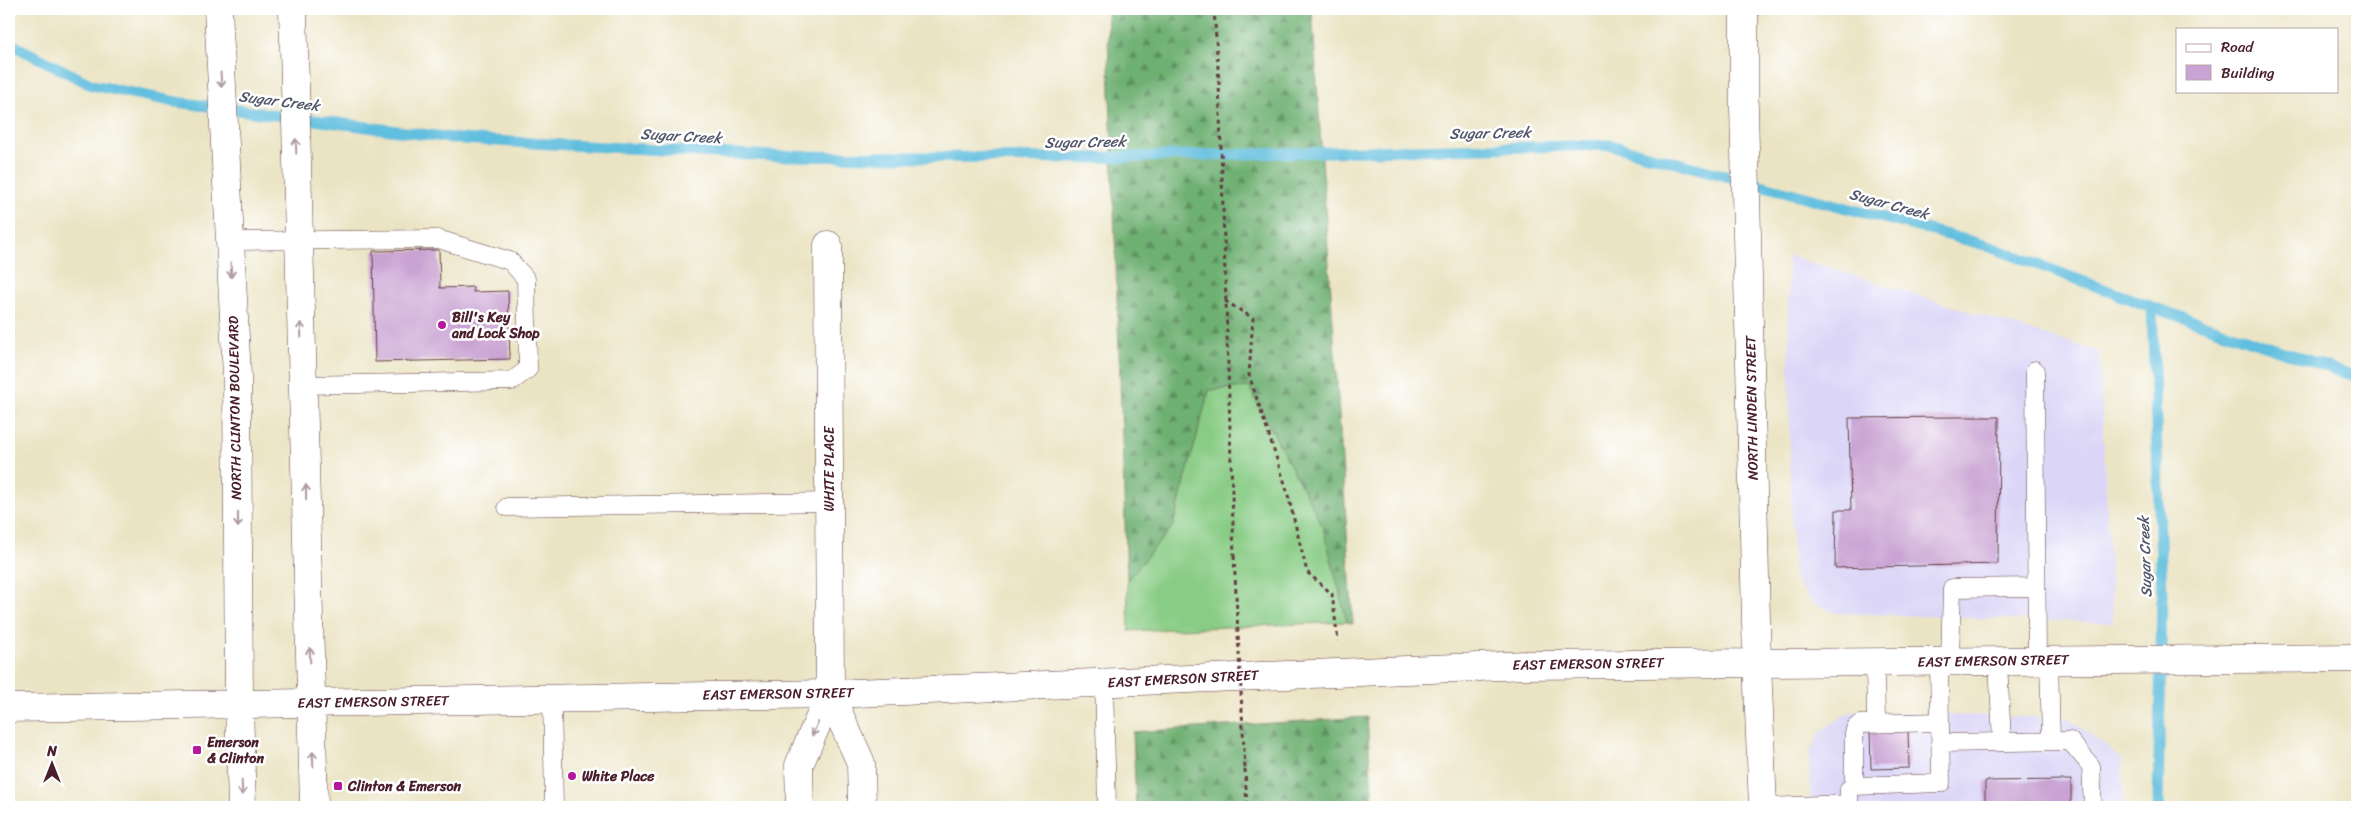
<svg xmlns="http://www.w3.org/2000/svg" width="2366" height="816" viewBox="0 0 2366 816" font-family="Sriracha,sans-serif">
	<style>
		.built { fill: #dbd6f7 }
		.grass { fill: #89cc85; stroke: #6a7658 }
		.forest { fill: url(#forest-firs); stroke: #5c684e }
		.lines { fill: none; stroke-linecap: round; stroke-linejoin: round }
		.stream { stroke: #60bede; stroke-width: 11 }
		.building { fill: #c9a3d3 }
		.lane-casing { stroke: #623d42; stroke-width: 19 }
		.street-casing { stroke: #623d42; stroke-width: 29 }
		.secondary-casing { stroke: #623d42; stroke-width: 29 }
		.path { stroke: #623d42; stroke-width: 3; stroke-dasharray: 4 4; stroke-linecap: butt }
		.lane { stroke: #fff; stroke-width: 18 }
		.street { stroke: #fff; stroke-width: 28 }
		.secondary { stroke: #fff; stroke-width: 28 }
		.path-bridge { stroke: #623d42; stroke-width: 3; stroke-dasharray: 4 4; stroke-linecap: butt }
		.oneway { stroke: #ae9aa0 }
		.poi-dot { fill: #b5179e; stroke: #fff; stroke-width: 2 }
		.labels { text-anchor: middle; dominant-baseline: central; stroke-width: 5; stroke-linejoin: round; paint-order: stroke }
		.poi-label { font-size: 14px; font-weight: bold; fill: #4a1f2b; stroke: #fff; text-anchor: start }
		.street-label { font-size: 14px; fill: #4a1f2b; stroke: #fff }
		.water-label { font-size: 15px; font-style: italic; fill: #52576a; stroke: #fff }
	</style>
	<defs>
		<pattern id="forest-firs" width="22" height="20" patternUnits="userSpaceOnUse" patternTransform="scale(1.25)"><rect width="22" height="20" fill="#6eb072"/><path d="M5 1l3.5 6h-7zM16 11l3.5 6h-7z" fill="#5c8f5e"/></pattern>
	</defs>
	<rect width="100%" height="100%" fill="#fff"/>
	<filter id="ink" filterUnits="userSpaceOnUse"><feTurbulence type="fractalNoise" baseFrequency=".02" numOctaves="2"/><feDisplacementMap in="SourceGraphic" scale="10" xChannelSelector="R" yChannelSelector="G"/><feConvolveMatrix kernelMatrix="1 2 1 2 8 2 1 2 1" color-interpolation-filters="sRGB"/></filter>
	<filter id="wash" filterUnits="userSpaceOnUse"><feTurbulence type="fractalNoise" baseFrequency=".0096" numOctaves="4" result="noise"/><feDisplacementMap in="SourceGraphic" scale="20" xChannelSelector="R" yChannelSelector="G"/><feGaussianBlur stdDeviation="1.12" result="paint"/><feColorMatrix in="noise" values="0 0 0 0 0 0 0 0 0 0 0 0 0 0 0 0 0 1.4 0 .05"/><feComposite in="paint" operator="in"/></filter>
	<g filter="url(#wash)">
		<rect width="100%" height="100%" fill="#ebe4c4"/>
		<!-- built -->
		<path class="built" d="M1788 255 2099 352 2113 623 1834 613 1811 601 1794 579 1790 483Z
			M1849 712 2068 718 2121 758 2124 807H1811L1809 755 1820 732Z"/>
		<!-- grass -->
		<path class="grass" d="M1249 387 1323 527 1347 622 1129 631 1127 580 1173 526 1209 390Z"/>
		<!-- forest -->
		<path class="forest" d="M1107 9H1312L1353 624 1347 622 1323 527 1249 387 1209 390 1173 526 1127 580Z
			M1367 717 1373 807H1136L1133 732Z"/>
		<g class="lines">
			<!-- stream -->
			<path class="stream" d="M9 43 92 85 176 102 459 139 772 156 1086 158 1610 145 1985 245 2152 307 2357 377
				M2152 307 2162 594 2158 807"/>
		</g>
		<g id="blocks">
			<!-- building -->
			<path class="building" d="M781 9H814V10L781 11Z
				M439 250 440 288 473 287V292L508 291 510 359 375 362 373 251Z
				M1956 417H1999L1998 564 1835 568 1836 510H1851L1849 418Z
				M1908 730 1909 768 1871 769 1870 731Z
				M2071 780V807H1985V781Z
				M1947 805V807H1915V806Z"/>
		</g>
	</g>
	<g filter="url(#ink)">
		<use href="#blocks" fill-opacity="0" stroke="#623d42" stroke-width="1"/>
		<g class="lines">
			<defs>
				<path id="lane" d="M229 241 438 239 510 261 526 279 528 369 512 381 303 385
					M2035 370 2037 660
					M507 507 829 502
					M2049 660 2051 741
					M1950 661 1952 588 2036 587
					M1998 661 2002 742
					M1875 662 1876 724
					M1104 682 1107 807
					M552 699 554 807
					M1940 743 2070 741 2091 766 2093 807
					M1854 786V733L1856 727 1861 724 1940 722
					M1764 807 1849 804
					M1849 807V789L1854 786 1941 783 1939 662"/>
				<path id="street" d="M828 245 830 694 861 763 862 807
					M1757 663 1763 807
					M800 807 799 765 830 694"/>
				<path id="secondary" d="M218 9 237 376 239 705 242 807
					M293 9 314 807
					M1744 9V107L1757 663
					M9 708 830 694 1526 665 2357 658"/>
			</defs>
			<!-- lane casing -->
			<use href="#lane" class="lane-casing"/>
			<!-- street casing -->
			<use href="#street" class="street-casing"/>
			<!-- secondary casing -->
			<use href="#secondary" class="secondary-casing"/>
			<!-- path -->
			<path class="path" d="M1214 9 1219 83 1234 556
				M1225 301 1253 318 1249 375 1286 487 1307 572 1332 594 1338 641
				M1245 769 1247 807"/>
			<!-- lane -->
			<use href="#lane" class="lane"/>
			<!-- street -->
			<use href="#street" class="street"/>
			<!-- secondary -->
			<use href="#secondary" class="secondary"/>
			<!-- path-bridge -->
			<path class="path-bridge" d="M1234 556 1245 769"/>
		</g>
		<!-- one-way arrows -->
		<defs><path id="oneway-shaft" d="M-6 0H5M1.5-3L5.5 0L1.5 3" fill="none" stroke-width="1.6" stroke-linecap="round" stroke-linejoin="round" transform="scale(1.25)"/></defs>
		<g class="oneway">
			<use href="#oneway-shaft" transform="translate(221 80) rotate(87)"/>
			<use href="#oneway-shaft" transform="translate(296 146) rotate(-92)"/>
			<use href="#oneway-shaft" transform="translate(231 270) rotate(87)"/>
			<use href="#oneway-shaft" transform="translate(301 330) rotate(-92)"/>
			<use href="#oneway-shaft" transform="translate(306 492) rotate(-91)"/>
			<use href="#oneway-shaft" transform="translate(238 520) rotate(90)"/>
			<use href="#oneway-shaft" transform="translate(310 655) rotate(-92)"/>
			<use href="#oneway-shaft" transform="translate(815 729) rotate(114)"/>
			<use href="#oneway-shaft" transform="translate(313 759) rotate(-92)"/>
			<use href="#oneway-shaft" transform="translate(242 788) rotate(88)"/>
		</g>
	</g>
	<!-- markers -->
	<g class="poi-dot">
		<circle cx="442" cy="325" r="5"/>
		<rect x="192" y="745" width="10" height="10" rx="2.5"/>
		<circle cx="572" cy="776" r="5"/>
		<rect x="333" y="781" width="10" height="10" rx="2.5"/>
	</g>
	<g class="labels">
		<!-- poi labels -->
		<g class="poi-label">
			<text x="452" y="317">Bill's Key<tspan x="452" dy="16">and Lock Shop</tspan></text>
			<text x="207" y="742">Emerson<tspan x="207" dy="16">&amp; Clinton</tspan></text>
			<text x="582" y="776">White Place</text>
			<text x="348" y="786">Clinton &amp; Emerson</text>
		</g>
		<!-- street labels -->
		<g class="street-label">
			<text transform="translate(235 408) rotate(-91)">NORTH CLINTON BOULEVARD</text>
			<text transform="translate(1752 408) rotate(-91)">NORTH LINDEN STREET</text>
			<text transform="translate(829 469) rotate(-90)">WHITE PLACE</text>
			<text transform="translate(1993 661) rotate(-1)">EAST EMERSON STREET</text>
			<text transform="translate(1588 664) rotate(-1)">EAST EMERSON STREET</text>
			<text transform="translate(1183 679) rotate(-3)">EAST EMERSON STREET</text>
			<text transform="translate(778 694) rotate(-1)">EAST EMERSON STREET</text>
			<text transform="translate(373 702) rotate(-1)">EAST EMERSON STREET</text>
		</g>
		<!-- water labels -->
		<g class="water-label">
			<text transform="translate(279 101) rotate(7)">Sugar Creek</text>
			<text transform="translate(1490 133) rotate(-1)">Sugar Creek</text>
			<text transform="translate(681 136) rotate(3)">Sugar Creek</text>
			<text transform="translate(1085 142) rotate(-1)">Sugar Creek</text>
			<text transform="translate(1889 204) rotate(15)">Sugar Creek</text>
			<text transform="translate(2145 557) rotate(-92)">Sugar Creek</text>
		</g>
	</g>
	<!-- margin -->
	<rect width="2366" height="816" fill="none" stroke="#fff" stroke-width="30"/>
	<!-- legend -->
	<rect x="2176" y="28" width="162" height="65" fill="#ffffff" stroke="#b7a5aa"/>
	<rect x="2186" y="44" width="25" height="8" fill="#ffffff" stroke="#b7a5aa"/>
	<text x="2221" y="52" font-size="15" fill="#4a1f2b">Road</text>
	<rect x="2186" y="65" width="25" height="15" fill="#c9a3d3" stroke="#b7a5aa"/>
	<text x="2221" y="78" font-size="15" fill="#4a1f2b">Building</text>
	<!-- north arrow -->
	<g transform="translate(52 764)" stroke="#ffffff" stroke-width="4" paint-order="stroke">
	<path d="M0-4L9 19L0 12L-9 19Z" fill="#4a1f2b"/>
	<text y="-8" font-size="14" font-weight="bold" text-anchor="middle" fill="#4a1f2b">N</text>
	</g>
</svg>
